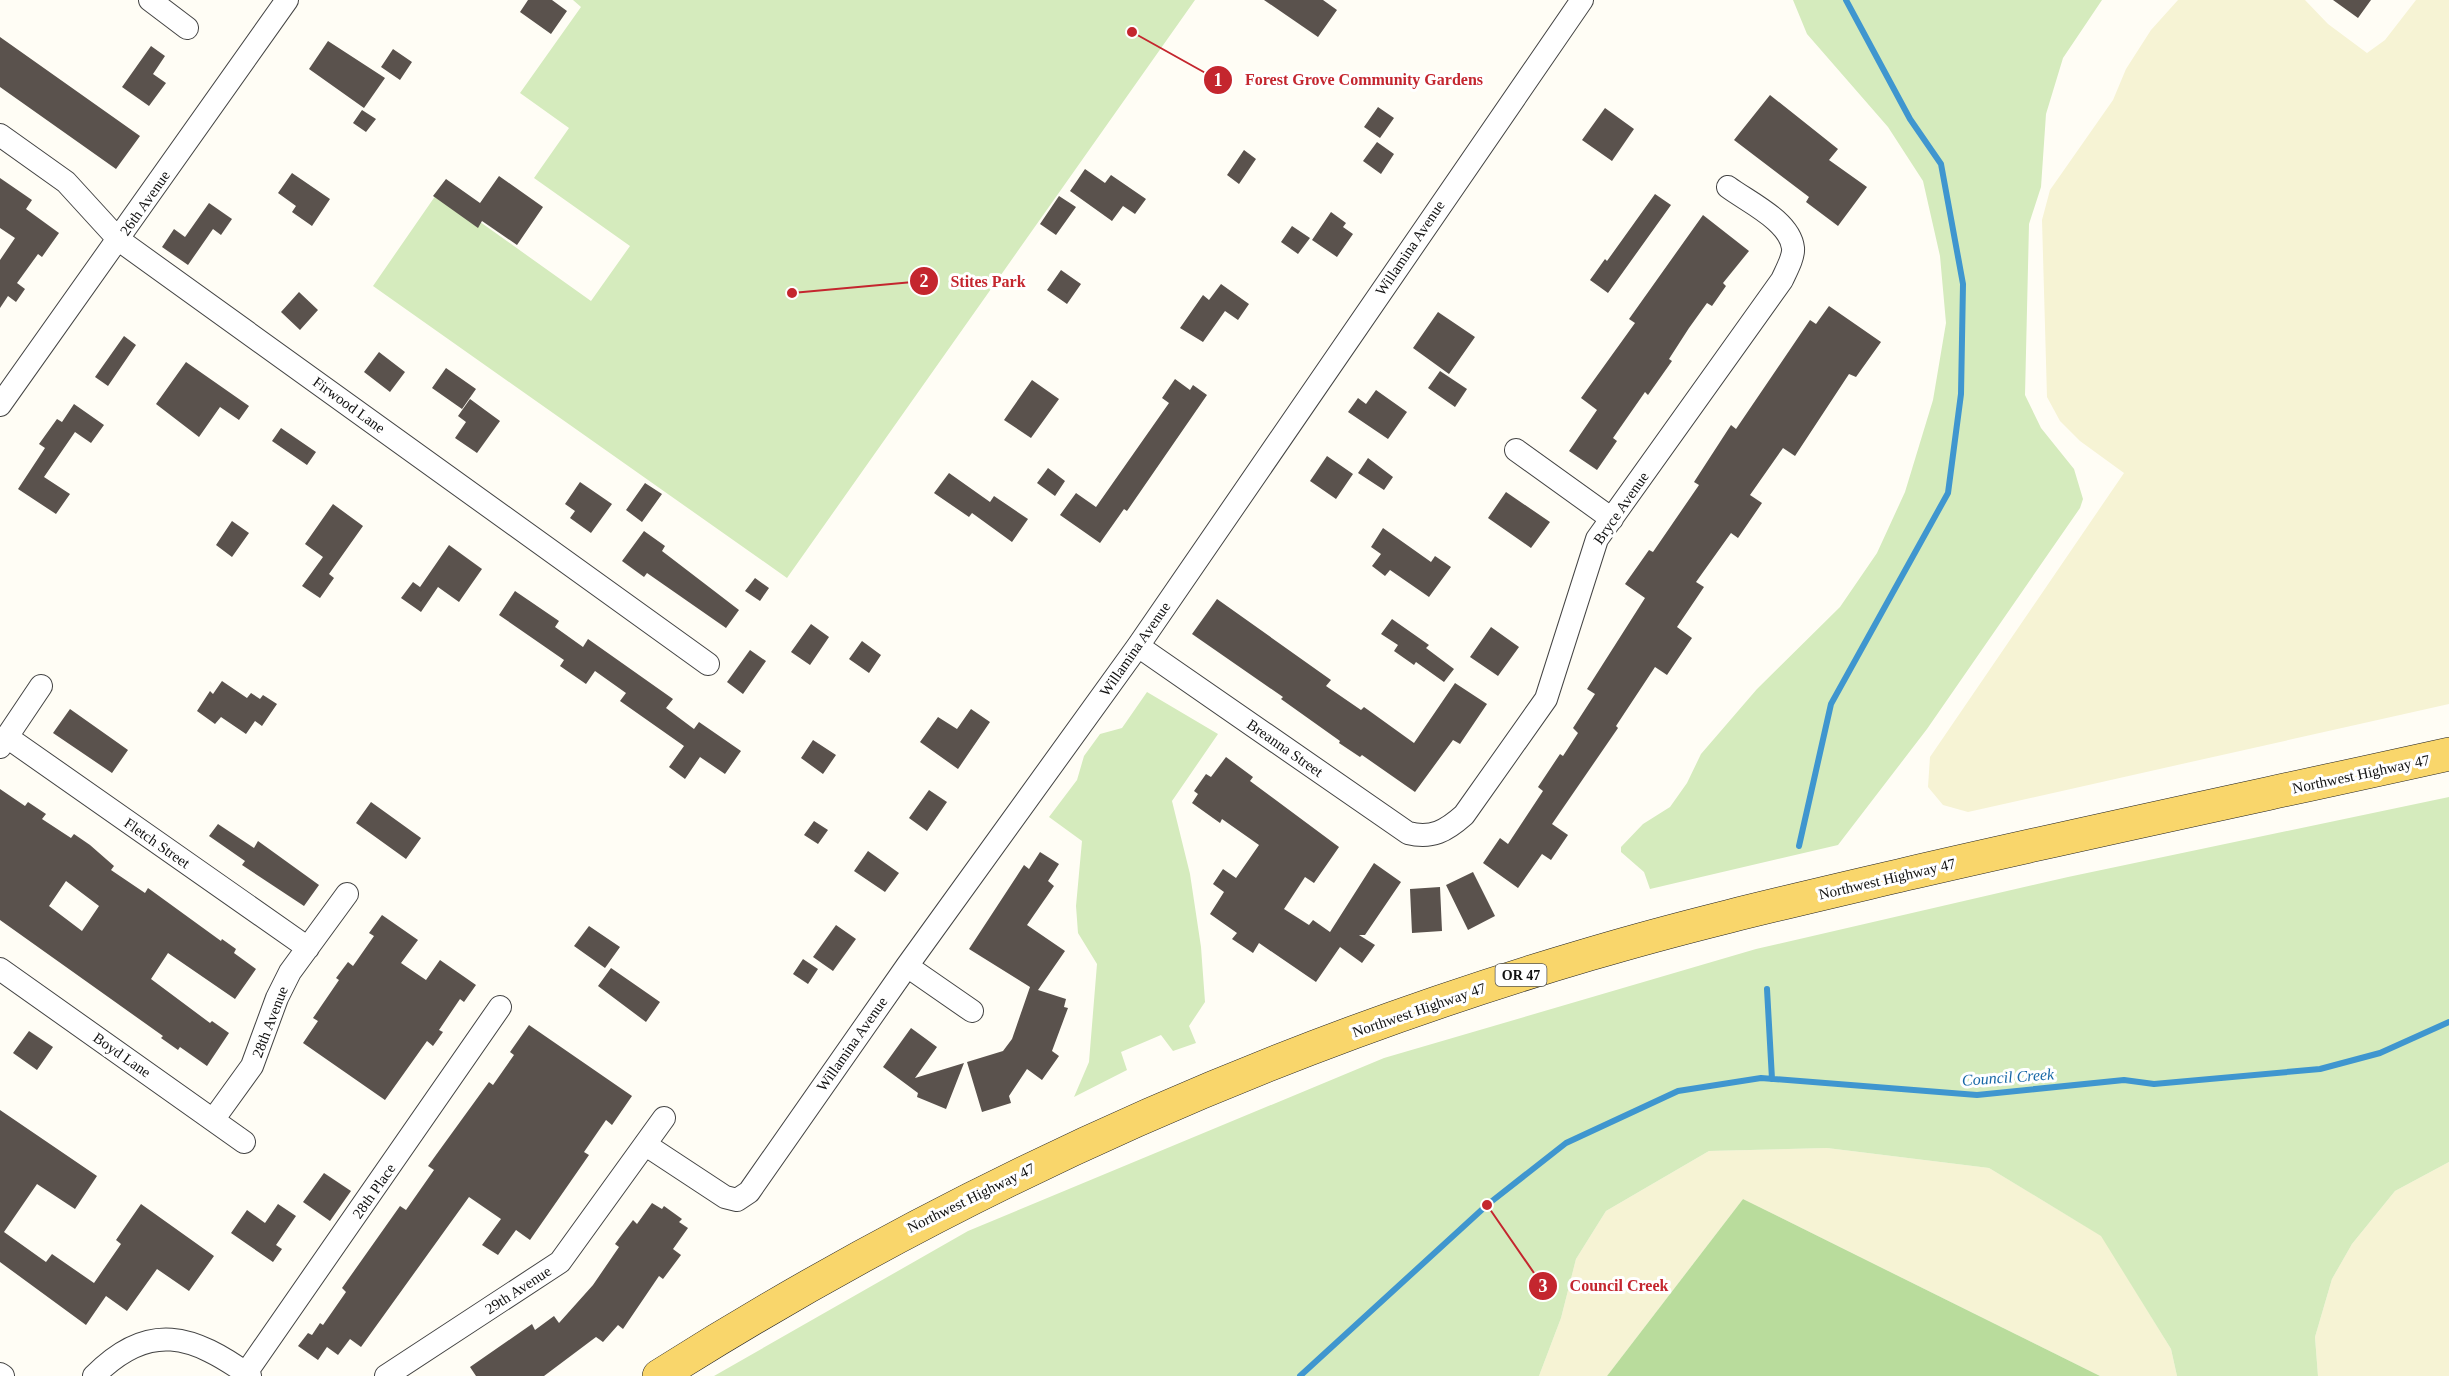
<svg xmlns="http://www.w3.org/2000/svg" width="2449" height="1376" viewBox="0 0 2449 1376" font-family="Georgia,serif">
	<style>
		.farmland { fill: #f6f3d4 }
		.green { fill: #d5ebbd }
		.forest { fill: #b9dc9c }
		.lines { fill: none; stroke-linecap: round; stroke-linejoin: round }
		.stream { stroke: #3f96cf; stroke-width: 6 }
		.building { fill: #5a524d; fill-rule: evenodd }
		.street-casing { stroke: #444; stroke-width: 24 }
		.primary-casing { stroke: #222; stroke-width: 34 }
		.street { stroke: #fff; stroke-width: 22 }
		.primary { stroke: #f9d66b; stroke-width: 33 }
		.labels { text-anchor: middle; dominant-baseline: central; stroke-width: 6; stroke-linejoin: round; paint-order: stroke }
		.shield { fill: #fff; stroke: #585858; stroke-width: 1.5 }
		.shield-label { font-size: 14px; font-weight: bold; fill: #111 }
		.street-label { font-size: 15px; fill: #111; stroke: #fff }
		.water-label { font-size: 16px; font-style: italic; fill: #1768a6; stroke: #fff }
		.leader { fill: none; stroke: #c4262e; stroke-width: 2 }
		.callout-dot { fill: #c4262e; stroke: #fff; stroke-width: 2 }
		.mark-label { font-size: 18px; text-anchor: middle; font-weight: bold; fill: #fff }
		.callout-label { font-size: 16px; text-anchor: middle; font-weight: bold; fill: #c4262e; stroke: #fff; stroke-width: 6; stroke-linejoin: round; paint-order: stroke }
	</style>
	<rect width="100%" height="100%" fill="#fffdf5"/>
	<!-- farmland -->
	<path class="farmland" d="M2178 0H2305L2328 24 2367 53 2385 40 2416 0H2449V704L1968 812 1943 805 1928 787 1930 757 2124 473 2080 441 2060 421 2047 397 2042 220 2050 190 2113 100 2126 69 2151 30Z
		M1827 1148 1989 1168 2102 1236 2171 1349 2177 1376H2100L1743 1199 1607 1376H1539L1561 1318 1576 1259 1606 1211 1709 1151Z
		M2449 1162V1376H2318L2315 1337 2332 1279 2352 1244 2395 1191Z"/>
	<!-- green -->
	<path class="green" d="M573 0H1195L787 578 373 286 438 192 591 301 630 246 534 178 569 128 520 93 581 7Z
		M1793 0H2102L2063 58 2046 114 2041 187 2029 224 2025 395 2041 428 2074 469 2083 499 2080 508 1927 729 1838 845 1650 889 1644 872 1621 852V847L1643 824 1670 807 1687 783 1701 754 1757 689 1840 607 1877 553 1905 492 1933 400 1946 323 1940 256 1923 181 1888 127 1807 34Z
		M1147 692 1218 734 1172 801 1190 874 1201 947 1205 1002 1189 1026 1196 1043 1173 1051 1161 1035 1121 1052 1127 1070 1074 1097 1089 1062 1097 964 1078 933 1076 906 1082 841 1049 817 1077 780 1084 756 1100 734 1122 728Z
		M2449 797V1162L2395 1191 2352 1244 2332 1279 2315 1337 2318 1376H2177L2171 1349 2101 1236 1989 1168 1827 1148 1709 1151 1606 1211 1576 1259 1561 1318 1539 1376H714L968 1231 1384 1058 1756 949 2068 877Z"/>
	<!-- forest -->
	<path class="forest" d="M1743 1199 2100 1376H1607Z"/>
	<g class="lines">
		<!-- stream -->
		<path class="stream" d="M1799 846 1831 704 1948 493 1961 394 1963 284 1941 164 1910 119 1846 0
			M1767 989 1772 1079
			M1300 1376 1487 1205 1566 1143 1678 1091 1761 1078 1977 1095 2124 1080 2154 1084 2320 1069 2380 1053 2449 1022"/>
	</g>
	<!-- building -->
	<path class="building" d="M528 0H552L567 11 551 34 520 12Z
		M1264 0H1323L1337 10 1318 37Z
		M2333 0H2371L2358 18Z
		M0 37 140 136 116 169 0 87Z
		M328 41 385 78 364 108 309 69Z
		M151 46 165 56 153 74 166 83 149 106 122 87Z
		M393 49 412 62 400 80 381 67Z
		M1770 95 1838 149 1829 160 1867 187 1838 226 1806 202 1809 197 1734 140Z
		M1378 107 1394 118 1380 138 1364 127Z
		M1605 108 1634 129 1612 161 1582 140Z
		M362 110 376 119 366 132 353 123Z
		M1377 142 1394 154 1381 174 1363 161Z
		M1244 150 1256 159 1239 184 1227 175Z
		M1085 169 1105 183 1111 175 1146 199 1135 214 1123 206 1112 221 1070 191Z
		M292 173 330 199 312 226 292 212 296 206 278 193Z
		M499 176 543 207 517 245 482 221 478 228 433 196 446 179 480 203Z
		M0 178 32 200 26 209 59 233 42 257 38 254 17 283 25 289 16 302 8 296 0 308V260L15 238 0 228Z
		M1655 194 1671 205 1608 293 1590 280 1605 259 1607 261Z
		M1059 196 1076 207 1056 235 1040 224Z
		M209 203 232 219 221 235 213 229 188 265 162 247 174 229 185 237Z
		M1331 212 1346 223 1343 227 1353 234 1337 257 1312 240Z
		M1703 215 1749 251 1723 283 1726 286 1712 306 1707 303 1689 328 1669 359 1672 361 1648 395 1645 392 1613 438 1617 441 1597 470 1569 451 1597 410 1581 398 1635 323 1629 319Z
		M1292 226 1310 238 1298 254 1281 242Z
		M1061 270 1081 284 1067 304 1047 290Z
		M1221 284 1249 304 1238 320 1225 311 1203 342 1180 328 1203 295 1209 300Z
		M299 292 318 310 300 330 281 312Z
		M1829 306 1881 342 1856 377 1849 374 1795 456 1783 448 1750 495 1762 503 1738 538 1731 533 1696 582 1704 587 1677 627 1692 638 1667 675 1655 667 1616 726 1618 728 1552 824 1568 835 1551 860 1542 854 1518 888 1483 863 1500 838 1508 844 1543 791 1538 787 1560 754 1563 756 1578 733 1573 728 1595 694 1587 689 1645 598 1625 584 1649 550 1653 552 1699 485 1694 482 1731 425 1736 429 1810 320 1816 324Z
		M1438 312 1475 337 1449 374 1413 348Z
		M124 336 136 345 108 386 95 377Z
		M379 352 405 372 390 392 364 372Z
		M186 362 249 406 239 420 220 407 199 437 156 404Z
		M446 368 476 389 462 409 432 388Z
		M1440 371 1467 389 1455 407 1428 388Z
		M1175 379 1190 390 1193 385 1207 395 1127 511 1124 509 1100 543 1060 515 1076 493 1096 507 1169 403 1162 398Z
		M1032 380 1059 399 1031 438 1004 420Z
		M1376 390 1407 412 1388 439 1348 412 1358 398 1366 404Z
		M470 399 500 421 477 453 455 438 466 422 458 416Z
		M74 404 104 425 91 443 75 432 44 477 70 494 56 514 18 489 45 448 39 444 57 419 62 422Z
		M281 428 316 452 307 465 272 441Z
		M1327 456 1353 474 1336 499 1310 481Z
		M1368 458 1393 477 1384 490 1358 473Z
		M1048 468 1065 481 1055 496 1037 483Z
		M949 473 990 502 994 496 1028 519 1012 542 972 513 969 517 934 493Z
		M580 482 612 504 591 533 570 518 575 511 565 504Z
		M645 483 662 494 642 522 626 510Z
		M1506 492 1550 522 1531 548 1488 518Z
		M333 504 363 526 329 574 334 578 320 598 302 586 323 557 305 544Z
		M232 521 249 533 232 557 216 545Z
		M1383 528 1431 562 1435 556 1451 567 1429 597 1390 570 1385 576 1372 566 1381 554 1371 547Z
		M644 531 665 546 662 551 739 610 726 628 647 573 644 577 622 561Z
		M449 545 482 569 459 602 438 587 421 612 401 598 413 582 420 587Z
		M755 578 769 588 760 601 745 591Z
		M515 591 559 621 555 627 583 647 588 639 673 699 666 708 694 729 699 722 741 751 725 774 700 757 685 779 669 767 684 746 620 701 626 693 595 671 586 684 560 666 564 660 499 615Z
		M1217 599 1331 680 1326 686 1361 710 1364 707 1414 743 1455 683 1487 704 1460 744 1453 740 1415 792 1362 755 1360 757 1339 743 1340 741 1281 699 1283 697 1192 634Z
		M1392 619 1429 645 1426 648 1454 669 1444 682 1416 662 1414 665 1394 651 1398 645 1381 634Z
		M811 624 829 637 810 665 791 652Z
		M1491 627 1519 647 1498 676 1470 657Z
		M862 641 881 655 869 673 849 659Z
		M750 650 766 661 743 694 727 682Z
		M222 681 247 698 251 693 260 699 263 695 277 704 262 726 255 721 246 734 221 717 215 724 197 711 210 691 213 694Z
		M70 709 128 750 112 773 53 733Z
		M971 709 990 722 958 769 920 742 938 717 957 729Z
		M813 740 836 755 823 774 801 758Z
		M1226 757 1253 777 1250 781 1339 847 1314 883 1305 877 1284 909 1309 925 1313 920 1330 932 1374 863 1401 882 1365 935H1359L1375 945 1362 963 1340 947 1316 982 1259 943 1253 953 1232 939 1237 933 1210 914 1224 892 1213 884 1223 869 1236 878 1259 845 1222 819 1220 823 1192 803 1198 794 1194 791 1206 774 1211 777Z
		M0 789 25 806 28 802 46 814 42 819 71 838 74 834 90 845 114 866 111 870 145 893 148 888 221 941 222 939 236 949 234 953 256 969 235 999 168 953 151 979 210 1023 212 1021 229 1033 207 1066 180 1047 178 1050 161 1038 163 1036 0 920ZM66 881 99 906 82 931 49 906Z
		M929 790 947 802 927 831 909 818Z
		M371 802 421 838 406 859 356 823Z
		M814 821 828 830 818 844 804 835Z
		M218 824 254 848 258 841 319 885 304 906 242 865 245 861 209 836Z
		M868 851 899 873 885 892 854 871Z
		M1040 852 1059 864 1048 881 1054 886 1027 925 1065 951 1038 990 1066 999 1064 1007 1068 1008 1052 1051 1059 1056 1042 1080 1027 1069 1009 1096 1011 1103 982 1112 967 1062 1003 1051 1012 1039 1030 987 969 949 1024 865 1029 869Z
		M1473 872 1495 916 1468 930 1446 885Z
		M1440 887 1442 931 1412 933 1410 889Z
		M382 915 418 940 401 963 426 980 440 960 476 985 464 1002 460 999 439 1030 443 1032 433 1046 427 1041 385 1100 303 1043 318 1021 313 1018 339 980 336 978 348 962 353 966 374 936 369 933Z
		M836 925 856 939 833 971 813 957Z
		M589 926 620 947 605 968 574 946Z
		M803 959 818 969 808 984 793 974Z
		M611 968 660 1002 646 1022 598 986Z
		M529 1025 632 1096 612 1125 606 1120 584 1152 589 1155 530 1240 516 1230 498 1255 482 1245 501 1219 469 1197 361 1347 350 1339 338 1355 327 1347 318 1360 298 1346 308 1333 312 1335 320 1323 323 1325 346 1292 342 1288 400 1206 406 1210 434 1170 428 1166 489 1082 493 1085 514 1055 510 1052Z
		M911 1028 937 1047 915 1078 964 1063 946 1109 917 1097 918 1093 883 1067Z
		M29 1031 53 1047 37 1070 13 1053Z
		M0 1110 97 1176 75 1209 37 1184 4 1232 46 1262 52 1254 94 1283 121 1244 116 1240 141 1204 214 1256 189 1291 157 1269 127 1311 106 1296 86 1325 0 1262Z
		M324 1173 351 1191 330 1221 303 1202Z
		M652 1203 662 1209 664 1206 682 1219 679 1222 688 1228 673 1249 681 1255 663 1279 659 1276 623 1329 618 1325 603 1342 596 1337 544 1376H476L470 1367 532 1324 535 1330 554 1316 559 1323 593 1285 619 1247 615 1244 633 1220 637 1224Z
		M278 1204 296 1216 276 1245 282 1249 273 1262 231 1233 247 1210 265 1223Z"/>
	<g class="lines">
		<defs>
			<path id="street" d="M150 0 187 28
				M0 135 66 182 119 240 708 664
				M0 405 287 0
				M1516 450 1612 519
				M1138 646 1408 833C1432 839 1446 831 1464 815L1546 699 1597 539 1782 280C1786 271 1794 257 1793 248 1790 221 1748 202 1728 187
				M7 737 308 948
				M0 747 41 686
				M907 966 972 1011
				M0 969 244 1142
				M213 1120 252 1066 277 998 290 972 347 894
				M646 1145 725 1197 737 1200 749 1192 907 966 1138 646 1582 0
				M246 1373 500 1007
				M0 1374 3 1376
				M94 1376C149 1320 193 1335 250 1376
				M386 1376 560 1262 664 1118"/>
			<path id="primary" d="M659 1376C950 1192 1260 1051 1590 954 1694 923 1800 899 1906 874 2087 832 2268 794 2449 754"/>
		</defs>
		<!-- street casing -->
		<use href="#street" class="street-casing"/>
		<!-- primary casing -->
		<use href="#primary" class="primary-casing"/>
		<!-- street -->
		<use href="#street" class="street"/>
		<!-- primary -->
		<use href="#primary" class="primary"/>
	</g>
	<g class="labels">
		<!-- shield labels -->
		<rect class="shield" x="1495.5" y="964" width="51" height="22" rx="4.5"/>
		<g class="shield-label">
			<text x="1521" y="975">OR 47</text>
		</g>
		<!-- street labels -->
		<g class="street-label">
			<text transform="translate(145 203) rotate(-55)">26th Avenue</text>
			<text transform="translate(1410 248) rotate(-56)">Willamina Avenue</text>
			<text transform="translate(349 405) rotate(36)">Firwood Lane</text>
			<text transform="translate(1621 508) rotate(-55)">Bryce Avenue</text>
			<text transform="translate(1135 649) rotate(-55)">Willamina Avenue</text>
			<text transform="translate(1285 748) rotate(35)">Breanna Street</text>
			<text transform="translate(2361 774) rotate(-12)">Northwest Highway 47</text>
			<text transform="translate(157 843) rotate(35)">Fletch Street</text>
			<text transform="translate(1887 879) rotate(-13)">Northwest Highway 47</text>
			<text transform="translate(1419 1010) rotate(-19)">Northwest Highway 47</text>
			<text transform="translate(270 1022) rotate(-69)">28th Avenue</text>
			<text transform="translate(852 1044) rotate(-55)">Willamina Avenue</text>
			<text transform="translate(122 1055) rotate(35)">Boyd Lane</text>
			<text transform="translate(374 1191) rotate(-55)">28th Place</text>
			<text transform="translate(971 1198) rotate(-26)">Northwest Highway 47</text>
			<text transform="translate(518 1290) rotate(-33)">29th Avenue</text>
		</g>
		<!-- water labels -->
		<g class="water-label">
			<text transform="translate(2008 1077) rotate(-4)">Council Creek</text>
		</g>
	</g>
	<!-- callouts -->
	<path class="leader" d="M1132 32L1218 80M792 293L924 281M1487 1205L1543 1286"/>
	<g class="callout-dot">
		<circle cx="1132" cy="32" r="6"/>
		<circle cx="792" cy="293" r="6"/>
		<circle cx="1487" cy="1205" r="6"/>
		<circle cx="1218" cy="80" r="15"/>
		<circle cx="924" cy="281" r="15"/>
		<circle cx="1543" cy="1286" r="15"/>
	</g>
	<g class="mark-label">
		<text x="1218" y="86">1</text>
		<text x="924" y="287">2</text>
		<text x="1543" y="1292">3</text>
	</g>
	<g class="callout-label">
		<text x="1364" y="85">Forest Grove Community Gardens</text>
		<text x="988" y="287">Stites Park</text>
		<text x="1619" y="1291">Council Creek</text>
	</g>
</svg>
